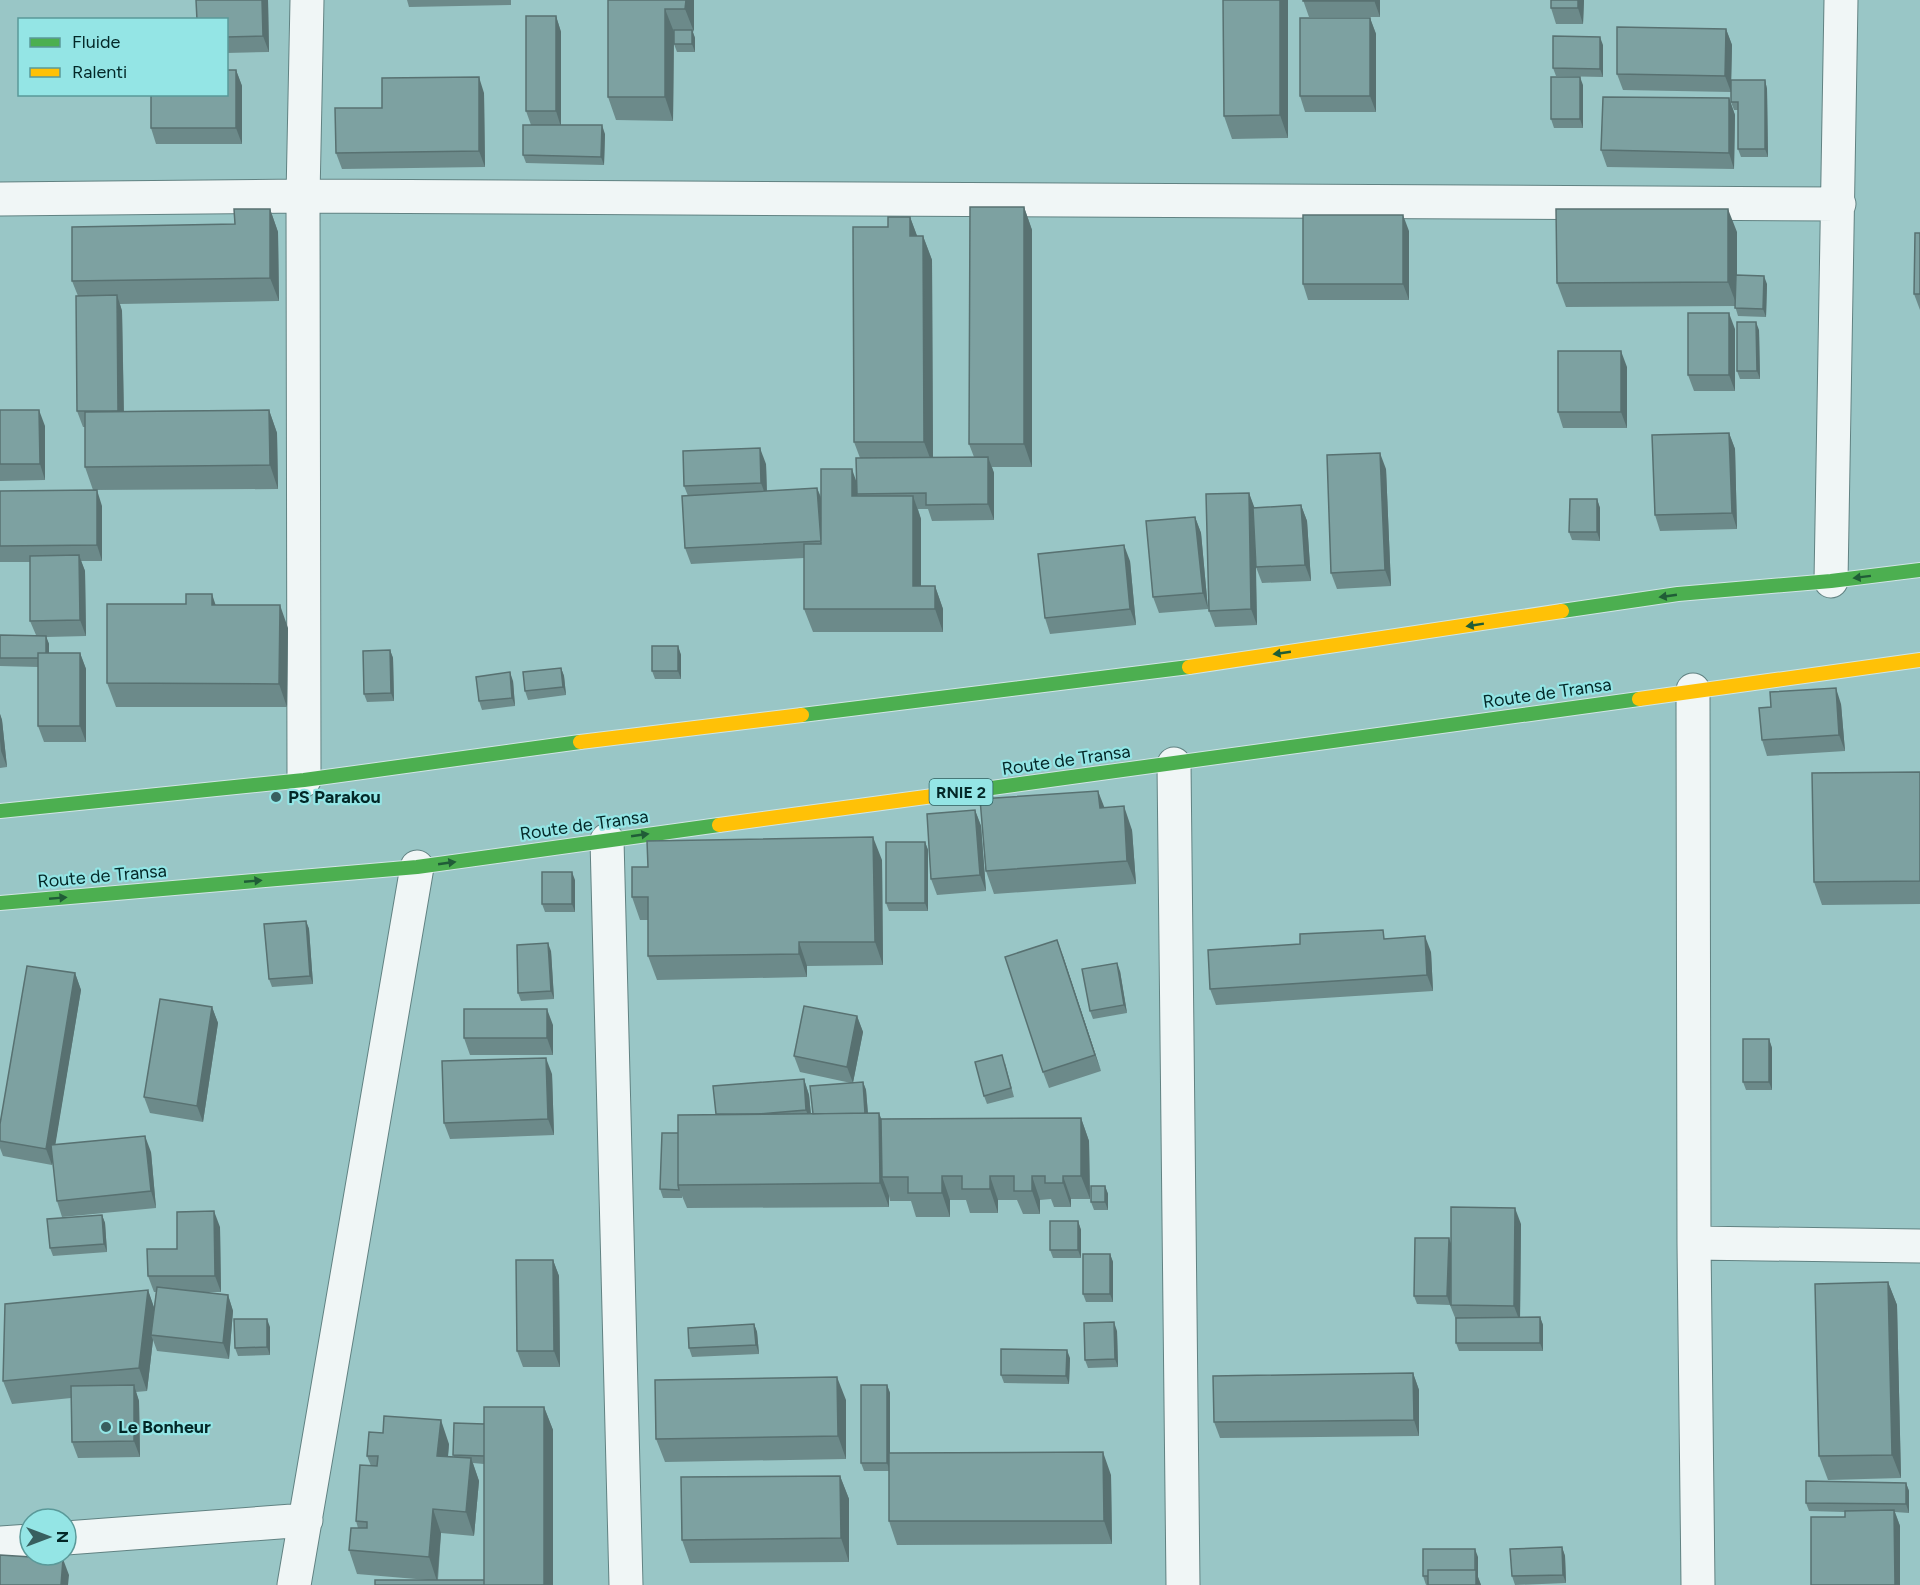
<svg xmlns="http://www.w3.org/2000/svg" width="1920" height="1585" viewBox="0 0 1920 1585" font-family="Figtree,sans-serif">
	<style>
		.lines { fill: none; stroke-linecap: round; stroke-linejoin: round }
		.street-casing { stroke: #618282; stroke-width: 35 }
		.fast-casing { stroke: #d1e5e5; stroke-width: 16 }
		.slow-casing { stroke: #d1e5e5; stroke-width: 16 }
		.street { stroke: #f0f6f6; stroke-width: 33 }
		.fast { stroke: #4caf50; stroke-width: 14 }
		.slow { stroke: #ffc107; stroke-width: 14 }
		.wall { fill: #6c8a8a; fill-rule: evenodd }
		.shaded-wall { fill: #587171 }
		.building { fill: #7da1a1; stroke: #587171; stroke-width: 1.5 }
		.oneway { fill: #205d37 }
		.poi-dot { fill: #385f5f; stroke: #94e5e5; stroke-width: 2 }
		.labels { text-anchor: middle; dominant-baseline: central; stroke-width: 4.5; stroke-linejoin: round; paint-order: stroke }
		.shield { fill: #94e5e5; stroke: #2e6060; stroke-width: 1.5 }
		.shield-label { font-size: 16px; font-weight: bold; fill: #032727 }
		.street-label { font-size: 18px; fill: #032727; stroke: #94e5e5 }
		.poi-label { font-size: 18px; font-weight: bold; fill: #032727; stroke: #94e5e5; text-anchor: start }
	</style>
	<rect width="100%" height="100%" fill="#99c6c6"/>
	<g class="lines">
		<defs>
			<path id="street" d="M0 199 303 196 1839 204
				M1831 581 1841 0
				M1693 690 1694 1243 1698 1585
				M1174 764 1183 1585
				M304 780 303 196 307 0
				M607 840 626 1585
				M1694 1243 1920 1246
				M66 1538 306 1520
				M0 1543 30 1541
				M294 1585 417 867"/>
			<path id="fast" d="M1562 611 1678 594 1831 581 1920 570
				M802 715 1189 667
				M970 791 1639 699
				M0 811 304 780 580 742
				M0 903 417 867 719 825"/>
			<path id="slow" d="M1189 667 1562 611
				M1639 699 1920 660
				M580 742 802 715
				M719 825 970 791"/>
		</defs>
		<!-- street casing -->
		<use href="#street" class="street-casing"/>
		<!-- fast casing -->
		<use href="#fast" class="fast-casing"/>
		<!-- slow casing -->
		<use href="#slow" class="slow-casing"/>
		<!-- street -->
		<use href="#street" class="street"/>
		<!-- fast -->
		<use href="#fast" class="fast"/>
		<!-- slow -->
		<use href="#slow" class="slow"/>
	</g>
	<!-- wall -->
	<path class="wall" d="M196 0H268L269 52 226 53V20Z
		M407 0H511V5L409 7Z
		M608 0H694L693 32 695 38V52H677L674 44V32L673 121 616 120 608 97Z
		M1288 0V138L1232 139 1224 116Z
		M1303 0H1380V17H1309Z
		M1584 0 1583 24H1556L1551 8Z
		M556 16 561 32V125L605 134 604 165 526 163 523 155 531 125 526 111Z
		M1370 18 1376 34V112H1305L1300 96Z
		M1726 29 1732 45 1731 80H1765L1767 89 1768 157H1741L1738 149V110H1734L1731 102V92L1623 90 1617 74Z
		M1603 45V77L1556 76 1553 68Z
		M236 70 242 86V144H156L151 128Z
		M1583 85V128H1554L1551 119Z
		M484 93 485 167 342 169 336 153Z
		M1729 98 1735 115 1734 169 1607 167 1601 150Z
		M1024 207 1032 230V467H992L994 473V520L932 521 928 509H918L921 519V586H935L943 609V632H813L804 609V558L691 564 685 548 688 496 684 486 766 464 767 491 817 488 821 497 856 482 860 458 854 442 888 227 910 217 917 236H923L932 260 933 458 974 457 969 444Z
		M270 209 278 232 279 301 120 304 122 311 124 411 269 410 277 433 278 489 93 490 85 467V427H83L77 411 78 296 72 281 235 224Z
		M1409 231V300H1308L1303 284Z
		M1737 232V275L1767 284 1766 317 1738 316 1735 306 1566 307 1557 283Z
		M1920 233V310L1914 294Z
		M1735 329V391H1694L1688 375Z
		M1759 330 1760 379H1740L1737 371Z
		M1627 367V428H1563L1558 412Z
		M0 410 45 426V480L0 481Z
		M1729 433 1735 449 1737 529 1660 531 1655 515Z
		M1386 469 1391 586 1337 589 1331 573Z
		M0 491 102 506V561H81L85 571 86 636 46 637 49 644V653H80L86 669V742H44L38 726V667L0 666V635H36L30 621V562H0Z
		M1249 493 1254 508 1301 505 1307 521 1311 581 1262 583 1256 567 1255 546 1257 625 1215 627 1209 611Z
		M1597 499 1600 508V541L1572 540 1569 532Z
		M1195 517 1201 533 1208 609 1159 613 1153 597Z
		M1130 561 1136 625 1050 634 1045 618Z
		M216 605 288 628 287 707H116L107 683Z
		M678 646 681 655V679H655L652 671Z
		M390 650 393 658 394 701 367 702 364 694Z
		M561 668 564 676 566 695 528 700 525 691Z
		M513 681 515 706 482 710 479 701Z
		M1841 704 1845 751 1767 756 1762 740Z
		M0 714 2 720 7 767 0 768Z
		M1920 772V904L1822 905 1814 882Z
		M1104 808 1132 830 1136 884 994 894 986 871Z
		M975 810 981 826 986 891 937 895 931 879Z
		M925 842 928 850V911H889L886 903Z
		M882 860 883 965 807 966V977L657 980 648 956V920H640L632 897Z
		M575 880V912H545L542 904Z
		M306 921 309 929 313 984 272 987 269 979Z
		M1386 939 1431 952 1433 991 1216 1005 1210 989Z
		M551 951 554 999 521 1001 518 993Z
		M1063 956 1101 1071 1049 1088 1043 1072Z
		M1120 971 1127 1013 1093 1019 1090 1011Z
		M75 973 81 990 55 1144 151 1152 156 1208 62 1217 57 1201 53 1159 52 1165 3 1156 0 1148V1124Z
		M212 1007 218 1023 203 1122 150 1113 144 1097Z
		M857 1016 863 1032 853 1082H863L866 1090 868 1113 882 1119 1081 1118 1089 1141 1090 1199H1071V1207H1054L1051 1199 1040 1200V1214H1023L1017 1200H998V1213H970L966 1200H950V1217H916L911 1201H890L889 1196V1207L687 1208 682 1196V1198H663L660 1189 678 1133 716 1114 804 1079 809 1095 811 1114H813L851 1083 800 1072 794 1056Z
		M553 1025V1055H470L464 1038Z
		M1769 1039 1772 1048V1090H1746L1743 1082Z
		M1005 1063 1014 1097 987 1104 984 1096Z
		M552 1074 554 1135 450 1139 444 1123Z
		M1105 1186 1108 1194V1210H1094L1091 1202Z
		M102 1215 105 1223 107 1252 53 1256 50 1248Z
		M1078 1221 1081 1230V1258H1053L1050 1250Z
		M1521 1224 1520 1317H1540L1543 1325V1351H1459L1456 1343V1320L1450 1305 1417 1304 1414 1296 1451 1244Z
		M220 1227 221 1292H201L228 1295 233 1311 229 1359 157 1351 153 1340 147 1391 136 1392 139 1401 140 1457 78 1458 72 1442 71 1398 12 1404 3 1381 148 1290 154 1308 156 1292H154L148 1276Z
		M1110 1254 1113 1262V1302H1086L1083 1294Z
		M553 1260 559 1276 560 1367H523L517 1351Z
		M1888 1282 1897 1305 1901 1478 1828 1480 1819 1456Z
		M754 1324 757 1332 759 1354 692 1357 689 1348Z
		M270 1327V1355L238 1356 235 1348Z
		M1117 1331 1118 1367 1088 1368 1085 1360Z
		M1070 1358 1069 1384 1004 1383 1001 1375Z
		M1413 1373 1419 1390V1436L1220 1438 1214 1422Z
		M887 1385 890 1393V1453L1111 1475 1112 1544 897 1545 889 1521V1471H864L861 1463Z
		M846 1400V1459L665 1462 656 1439Z
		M544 1407 553 1430V1585L428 1580 357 1574 349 1550 358 1528 356 1521 371 1466 367 1456 383 1433 449 1444 448 1456 454 1457 453 1455 484 1424ZM473 1463 484 1464V1580H438L441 1533 474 1536 479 1481Z
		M840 1476 849 1499V1562L690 1563 682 1540Z
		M1906 1483 1909 1491V1513L1895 1512 1900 1526 1845 1517V1512L1809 1511 1806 1503Z
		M1562 1547 1565 1556 1566 1583 1515 1585 1512 1576Z
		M1478 1557V1577L1481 1585H1426L1423 1576Z"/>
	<!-- shaded-wall -->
	<path class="shaded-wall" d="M262 0H268L269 52 263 36Z
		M686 0H694V32L685 9Z
		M1280 0H1288V138L1280 115Z
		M1374 0H1380V17Z
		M1578 0H1584L1583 24 1578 8Z
		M665 9 674 32 673 121 665 97Z
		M556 16 561 32V127L556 111Z
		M1370 18 1376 34V112L1370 96Z
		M1726 29 1732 45 1731 92 1725 76Z
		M692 30 695 38V52L692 44Z
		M1600 37 1603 45V77L1600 69Z
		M236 70 242 86V144L236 128Z
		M479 77 484 93 485 167 479 151Z
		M1580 77 1583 85V128L1580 119Z
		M1765 80 1767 89 1768 157 1765 149Z
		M1729 98 1735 115 1734 169 1729 153Z
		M602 125 605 134 604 165 601 157Z
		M1024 207 1032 230V467L1024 444Z
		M270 209 278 232 279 301 270 278Z
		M1728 209 1737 232V306L1728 282Z
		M1403 215 1409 231V300L1403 284Z
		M910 217 919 241 910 236Z
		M923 236 932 260 933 466 924 442Z
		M1764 276 1767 284 1766 317 1763 309Z
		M117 295 122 311 124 427 118 411Z
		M1729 313 1735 329V391L1729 375Z
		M1756 322 1759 330 1760 379 1757 371Z
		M1621 351 1627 367V428L1621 412Z
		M39 410 45 426V480L40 464Z
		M269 410 277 433 278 489 270 465Z
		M1729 433 1735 449 1737 529 1732 513Z
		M760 448 766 464 767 499 761 483Z
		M1380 453 1386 469 1391 586 1385 570Z
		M988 457 994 473V520L988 504Z
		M852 469 860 492 857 494 860 504 852 496Z
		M817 488 823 504 821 541Z
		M97 490 102 506V561L97 545Z
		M1249 493 1255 509 1257 625 1251 609Z
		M913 496 921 519V609L913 586Z
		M1597 499 1600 508V541L1597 532Z
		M1301 505 1307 521 1311 581 1305 565Z
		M1195 517 1201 533 1208 609 1203 593Z
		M1124 545 1130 561 1136 625 1130 609Z
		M79 555 85 571 86 636 80 620Z
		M935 586 943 609V632L935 609Z
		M212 594 220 618 212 605Z
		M280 605 288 628 287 707 279 684Z
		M46 636 49 644V667L46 659Z
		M678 646 681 655V679L678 671Z
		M390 650 393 658 394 701 391 693Z
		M80 653 86 669V742L80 726Z
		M561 668 564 676 566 695 563 687Z
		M510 672 513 681 515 706 512 698Z
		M1836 688 1841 704 1845 751 1839 735Z
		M0 714 2 720 7 767 1 751 0 740Z
		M1098 791 1107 814 1100 808Z
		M1124 806 1132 830 1136 884 1127 861Z
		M975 810 981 826 986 891 980 875Z
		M873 837 882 860 883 965 875 942Z
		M925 842 928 850V911L925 903Z
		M572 872 575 880V912L572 904Z
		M306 921 309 929 313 984 310 976Z
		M1425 936 1431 952 1433 991 1427 975Z
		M1057 940 1063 956 1101 1071 1095 1055Z
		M799 942 807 966V977L799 954Z
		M548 943 551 951 554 999 551 991Z
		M1117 963 1120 971 1127 1013 1124 1005Z
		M75 973 81 990 52 1165 46 1149Z
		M212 1007 218 1023 203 1122 197 1106Z
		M547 1009 553 1025V1055L547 1038Z
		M857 1016 863 1032 853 1083 847 1067Z
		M1769 1039 1772 1048V1090L1769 1082Z
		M546 1058 552 1074 554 1135 548 1119Z
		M804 1079 809 1095 812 1126 806 1110Z
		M863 1082 866 1090 869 1128 866 1120Z
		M879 1113 888 1136 882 1177 889 1196V1207L880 1183Z
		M1081 1118 1089 1141 1090 1199 1081 1176Z
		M145 1136 151 1152 156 1208 151 1191Z
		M942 1176 950 1200V1217L942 1193Z
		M990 1176 998 1200V1213L990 1189Z
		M1032 1176 1040 1200V1214L1032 1191Z
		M1063 1176 1071 1199V1207L1063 1183Z
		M1105 1186 1108 1194V1210L1105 1202Z
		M1515 1208 1521 1224 1520 1322 1514 1306Z
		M214 1211 220 1227 221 1292 215 1276Z
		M102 1215 105 1223 107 1252 104 1244Z
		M1078 1221 1081 1230V1258L1078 1250Z
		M1449 1238 1452 1246 1450 1305 1447 1296Z
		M1110 1254 1113 1262V1302L1110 1294Z
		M553 1260 559 1276 560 1367 554 1351Z
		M1888 1282 1897 1305 1901 1478 1892 1455Z
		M148 1290 156 1313 151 1335 153 1340 147 1391 139 1368Z
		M228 1295 233 1311 229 1359 223 1343Z
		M1540 1317 1543 1325V1351L1540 1343Z
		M267 1319 270 1327V1355L267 1347Z
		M1114 1322 1117 1331 1118 1367 1115 1359Z
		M754 1324 757 1332 759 1354 756 1345Z
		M1067 1350 1070 1358 1069 1384 1066 1376Z
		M1413 1373 1419 1390V1436L1414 1420Z
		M837 1377 846 1400V1459L838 1436Z
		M134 1385 139 1401 140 1457 134 1441Z
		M887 1385 890 1393V1471L887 1463Z
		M544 1407 553 1430V1585H544Z
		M441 1420 449 1444 446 1479 437 1456Z
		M1103 1452 1111 1475 1112 1544 1104 1521Z
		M471 1458 479 1481 474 1536 466 1512Z
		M840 1476 849 1499V1562L841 1538Z
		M1906 1483 1909 1491V1513L1906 1504Z
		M433 1509 441 1533 437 1581 429 1557Z
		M1894 1510 1900 1526V1585H1895Z
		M1562 1547 1565 1556 1566 1583 1563 1575Z
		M1475 1549 1478 1557V1577L1481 1585H1476Z
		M63 1559 69 1575 68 1585H61Z"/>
	<!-- building -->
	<path class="building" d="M196 0H262L263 36 226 37V20H197Z
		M608 0H686L685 9H665V97H608Z
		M1223 0H1280V115L1224 116Z
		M1303 0H1374V1H1303Z
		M1551 0H1578V8H1551Z
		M526 16H556V111H526Z
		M1300 18H1370V96H1300Z
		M1617 27 1726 29 1725 76 1617 74Z
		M674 30H692V44H674Z
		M1553 36 1600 37V69L1553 68Z
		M226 70H236V128H151V94H226Z
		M479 77V151L336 153 335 108H382V78Z
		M1551 77H1580V119H1551Z
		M1731 80H1765V149H1738V102H1731Z
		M1603 97 1729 98V153L1601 150Z
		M523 125H602L601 157 523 155Z
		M970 207H1024V444H969Z
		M234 209H270V278L72 281V227L235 224Z
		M1556 209H1728V282L1557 283Z
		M1303 215H1403V284H1303Z
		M888 217H910V236H923L924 442H854L853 227H888Z
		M1915 233H1920V294H1914Z
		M1736 275 1764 276 1763 309 1735 308Z
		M117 295 118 411H77L76 296Z
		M1688 313H1729V375H1688Z
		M1737 322H1756L1757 371H1737Z
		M1558 351H1621V412H1558Z
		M0 410H39L40 464H0Z
		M269 410 270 465 85 467V412Z
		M1729 433 1732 513 1655 515 1652 435Z
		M760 448 761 483 684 486 683 451Z
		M1380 453 1385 570 1331 573 1327 455Z
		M988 457V504L926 505V493L857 494 856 458Z
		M821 469H852V496H913V586H935V609H804V544H821Z
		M817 488 821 541 685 548 682 496Z
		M97 490V545L0 546V491Z
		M1249 493 1251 609 1209 611 1206 494Z
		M1570 499H1597V532H1569Z
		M1301 505 1305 565 1256 567 1253 508Z
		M1195 517 1203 593 1153 597 1146 521Z
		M1124 545 1130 609 1045 618 1038 554Z
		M79 555 80 620 30 621V556Z
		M186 594H212V605H280L279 684 107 683V604H186Z
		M0 635 46 636V653H38V658H0Z
		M652 646H678V671H652Z
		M390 650 391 693 364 694 363 651Z
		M38 653H80V726H38Z
		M561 668 563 687 525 691 523 672Z
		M510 672 512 698 479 701 476 677Z
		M1836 688 1839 735 1762 740 1759 708 1771 707 1770 692Z
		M1920 772V881L1814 882 1812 773Z
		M1098 791 1100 808 1124 806 1127 861 986 871 980 799Z
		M975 810 980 875 931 879 927 814Z
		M873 837 875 942H799V954L648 956V897H632V867H648L647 841Z
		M886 842H925V903H886Z
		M542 872H572V904H542Z
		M306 921 310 976 269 979 264 924Z
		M1383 930 1384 939 1425 936 1427 975 1210 989 1208 950 1300 944V934Z
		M1057 940 1095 1055 1043 1072 1005 957Z
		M548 943 551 991 518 993 517 945Z
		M1117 963 1124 1005 1090 1011 1082 969Z
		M27 966 75 973 46 1149 0 1141V1124Z
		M160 999 212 1007 197 1106 144 1097Z
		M804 1006 857 1016 847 1067 794 1056Z
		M464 1009H547V1038H464Z
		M1743 1039H1769V1082H1743Z
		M1002 1055 1011 1088 984 1096 975 1062Z
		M546 1058 548 1119 444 1123 442 1061Z
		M804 1079 806 1110 759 1114H716L713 1086Z
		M863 1082 865 1113 813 1114 810 1086Z
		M879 1113 880 1183 678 1185V1115Z
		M1081 1118V1176H1063V1183H1045V1176H1032V1191H1014V1176H990V1189H962V1176H942V1193H908V1177H882L881 1119Z
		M662 1133H678V1185L679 1190 660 1189Z
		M145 1136 151 1191 57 1201 51 1145Z
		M1091 1186H1105V1202H1091Z
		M1451 1207 1515 1208 1514 1306 1451 1305Z
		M214 1211 215 1276H148L147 1249H177V1212Z
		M102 1215 104 1244 50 1248 47 1219Z
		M1050 1221H1078V1250H1050Z
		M1415 1238H1449L1447 1296H1414Z
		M1083 1254H1110V1294H1083Z
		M516 1260H553L554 1351H517Z
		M1888 1282 1892 1455 1819 1456 1815 1284Z
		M157 1287 228 1295 223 1343 151 1335Z
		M148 1290 139 1368 3 1381 5 1304Z
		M1540 1317V1343H1456V1318Z
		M234 1319H267V1347L235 1348Z
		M1114 1322 1115 1359 1085 1360 1084 1323Z
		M754 1324 756 1345 689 1348 688 1328Z
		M1001 1349 1067 1350 1066 1376 1001 1375Z
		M1413 1373 1414 1420 1214 1422 1213 1376Z
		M837 1377 838 1436 656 1439 655 1380Z
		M134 1385V1441L72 1442 71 1386Z
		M861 1385H887V1463H861Z
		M484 1407H544V1585H484Z
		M384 1416 441 1420 437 1456 471 1458 466 1512 433 1509 429 1557 349 1550 351 1528H367V1522L356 1521 360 1465 377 1466 378 1456H367L369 1432 383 1433Z
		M454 1423 484 1424V1456L453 1455Z
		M1103 1452 1104 1521H889V1453Z
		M840 1476 841 1538 682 1540 681 1477Z
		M1806 1481 1906 1483V1504L1806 1503Z
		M1894 1510 1895 1585H1811V1517H1845V1511Z
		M1562 1547 1563 1575 1512 1576 1510 1549Z
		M1423 1549H1475V1570H1428V1576H1423Z
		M0 1555 63 1559 61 1585H0Z
		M1428 1570H1476V1585H1428Z
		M375 1580H484V1585H375Z"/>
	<!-- one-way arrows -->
	<defs><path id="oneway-solid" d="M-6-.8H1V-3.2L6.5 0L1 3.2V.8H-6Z" transform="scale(1.5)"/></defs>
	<g class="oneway">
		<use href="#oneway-solid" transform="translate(1862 577) rotate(173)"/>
		<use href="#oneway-solid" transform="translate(1668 596) rotate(172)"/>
		<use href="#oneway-solid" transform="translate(1475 625) rotate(171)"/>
		<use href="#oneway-solid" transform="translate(1282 653) rotate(172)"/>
		<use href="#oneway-solid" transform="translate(640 835) rotate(-8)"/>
		<use href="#oneway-solid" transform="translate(447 863) rotate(-8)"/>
		<use href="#oneway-solid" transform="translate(253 881) rotate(-5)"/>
		<use href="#oneway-solid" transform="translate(58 898) rotate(-5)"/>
	</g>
	<!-- markers -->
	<g class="poi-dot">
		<circle cx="276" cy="797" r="6"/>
		<circle cx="106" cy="1427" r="6"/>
	</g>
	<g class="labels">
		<!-- shield labels -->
		<rect class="shield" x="929.5" y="779" width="63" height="26" rx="4.5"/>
		<g class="shield-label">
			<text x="961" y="792">RNIE 2</text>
		</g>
		<!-- street labels -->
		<g class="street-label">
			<text transform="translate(1547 693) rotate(-8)">Route de Transa</text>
			<text transform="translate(1066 760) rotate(-8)">Route de Transa</text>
			<text transform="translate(584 825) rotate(-8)">Route de Transa</text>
			<text transform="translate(102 876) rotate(-5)">Route de Transa</text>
		</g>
		<!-- poi labels -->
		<g class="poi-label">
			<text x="288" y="797">PS Parakou</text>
			<text x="118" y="1427">Le Bonheur</text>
		</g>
	</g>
	<!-- legend -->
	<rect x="18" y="18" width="210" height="78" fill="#94e5e5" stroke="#5a9999" stroke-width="1.5"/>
	<rect x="30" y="38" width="30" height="9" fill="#4caf50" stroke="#5a9999" stroke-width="1.5"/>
	<text x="72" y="48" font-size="18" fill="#032727">Fluide</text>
	<rect x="30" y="68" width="30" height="9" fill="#ffc107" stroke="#5a9999" stroke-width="1.5"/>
	<text x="72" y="78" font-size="18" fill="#032727">Ralenti</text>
	<!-- north arrow -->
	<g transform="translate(48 1537) rotate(90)"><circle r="28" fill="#94e5e5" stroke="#5a9999" stroke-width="1.5"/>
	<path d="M0-4.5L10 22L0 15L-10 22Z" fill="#385f5f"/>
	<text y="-9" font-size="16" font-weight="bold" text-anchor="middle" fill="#032727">N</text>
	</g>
</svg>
